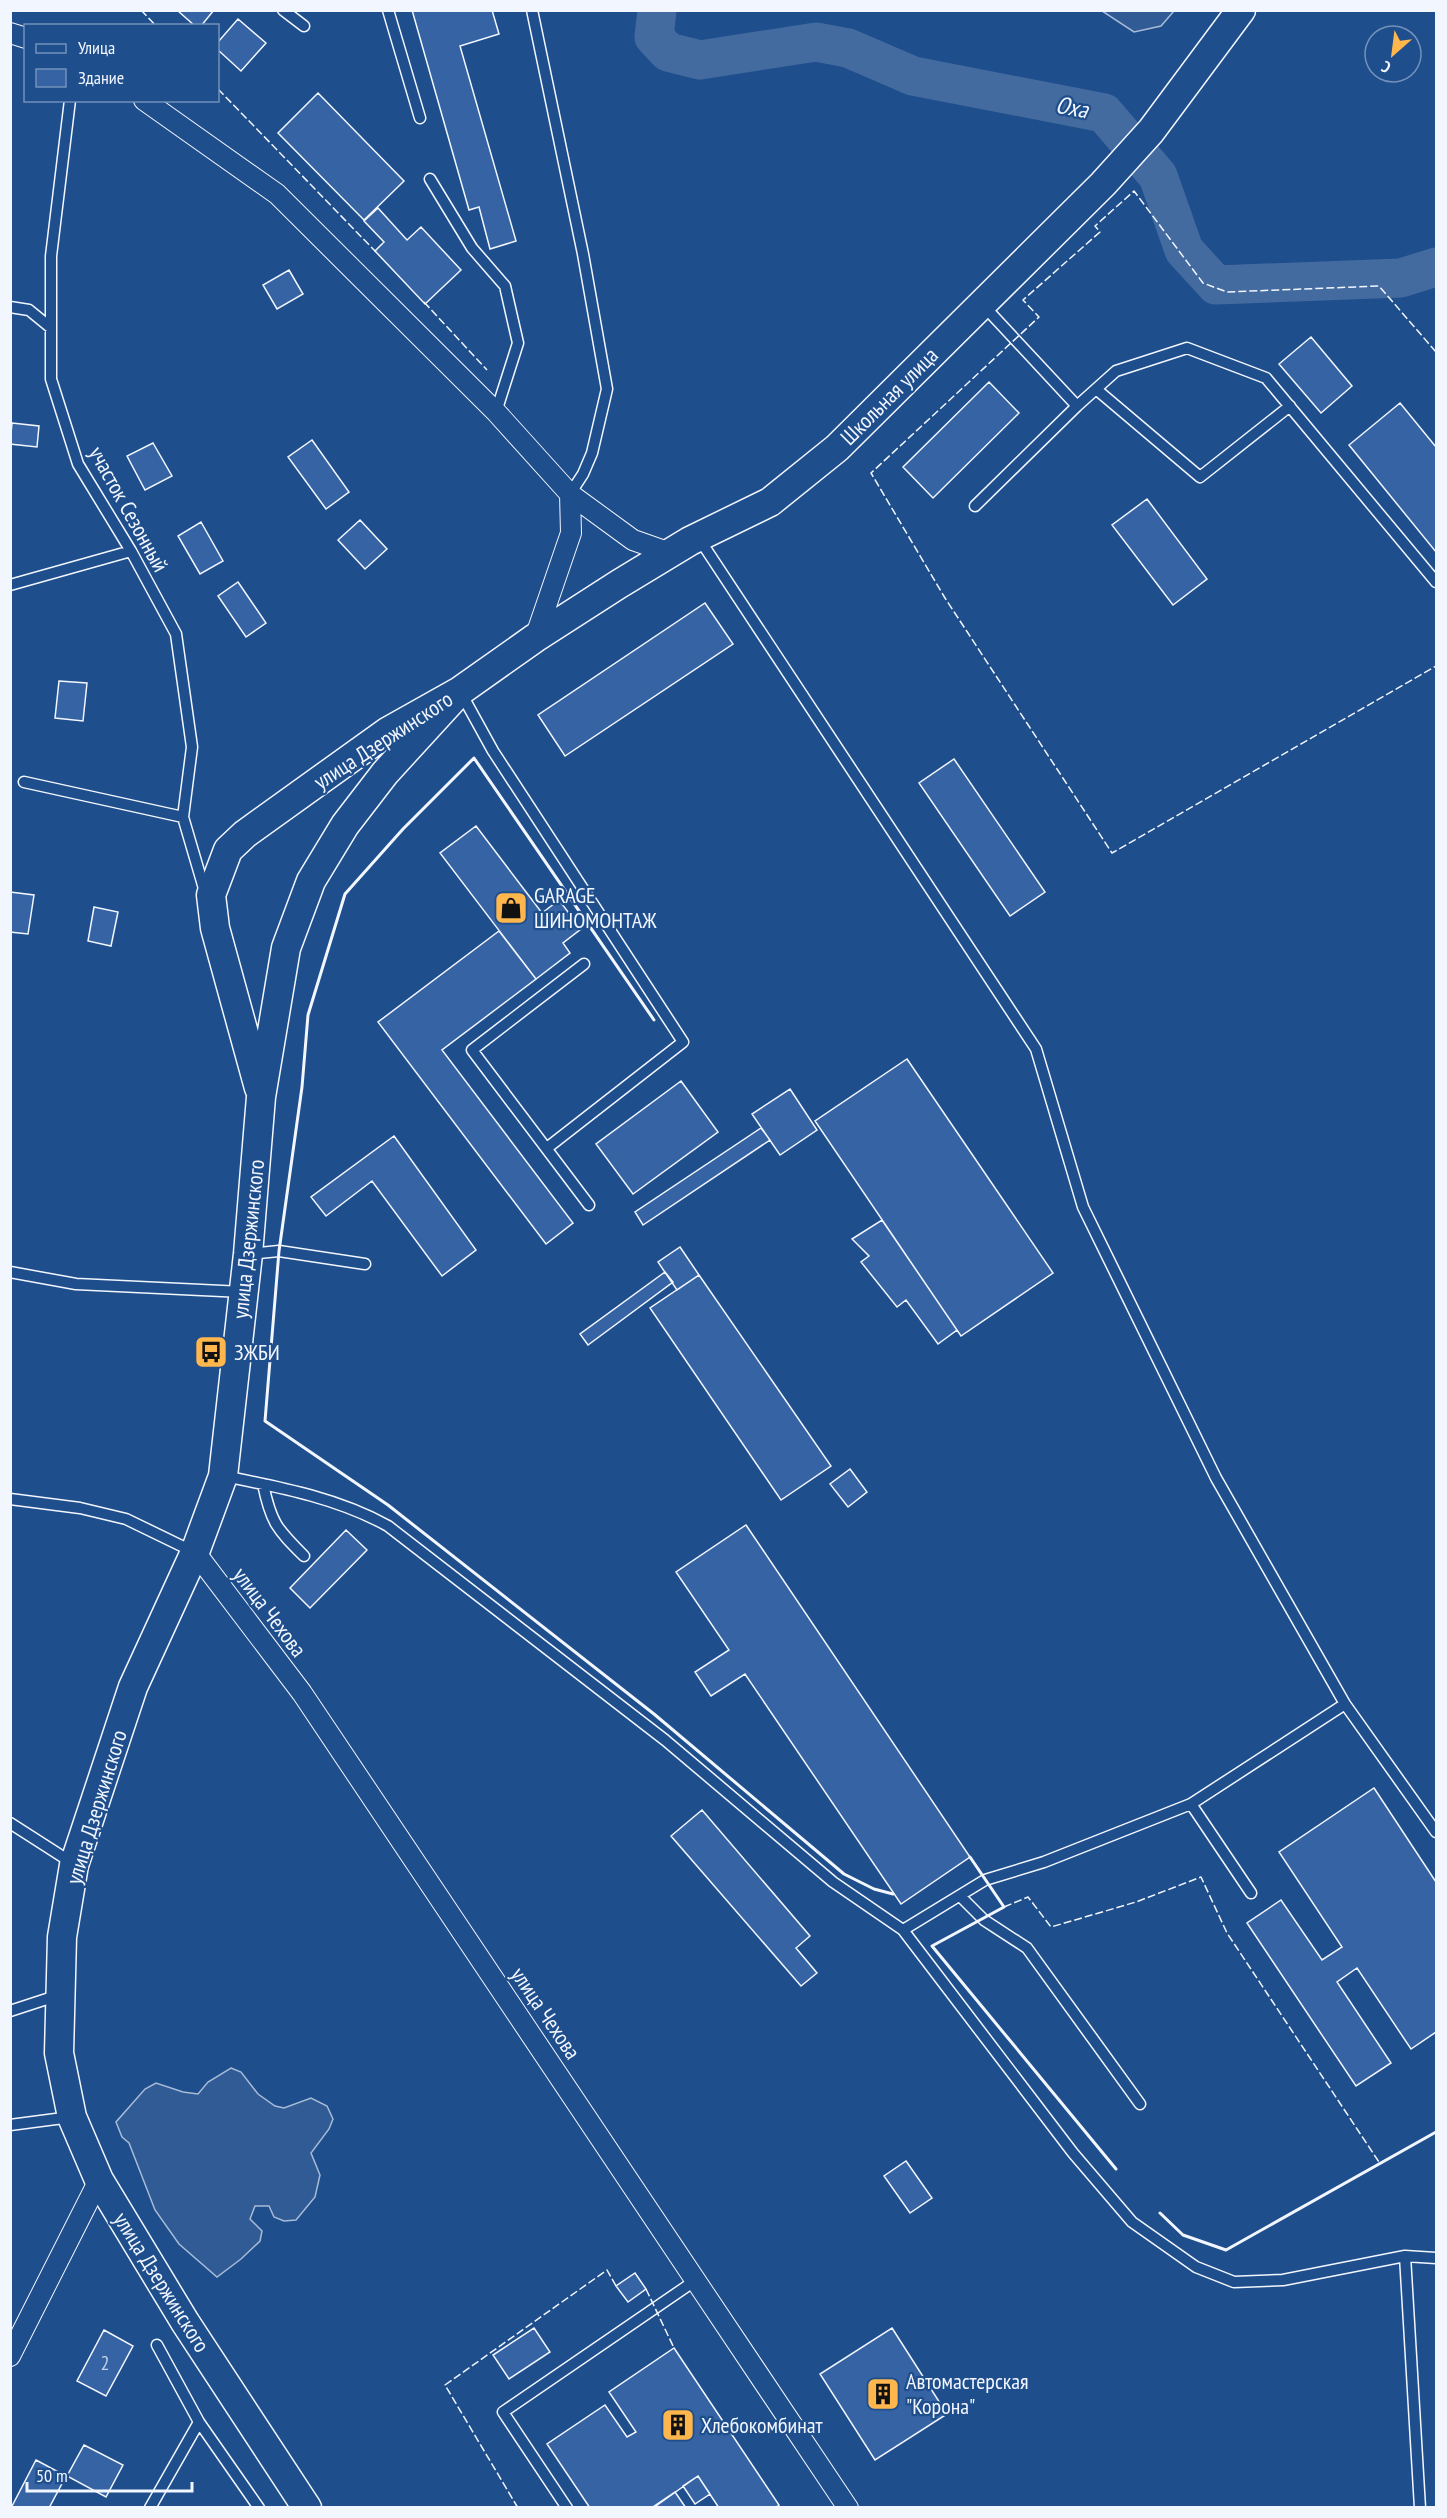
<svg xmlns="http://www.w3.org/2000/svg" width="1447" height="2518" viewBox="0 0 1447 2518" font-family="'PT Sans Narrow',sans-serif">
	<style>
		.built { fill: #305b95; stroke: #a8bbd7; stroke-width: 1.5 }
		.lines { fill: none; stroke-linecap: round; stroke-linejoin: round }
		.river { stroke: #446ba0; stroke-width: 39 }
		.building { fill: #3563a3; stroke: #f2f6ff; stroke-width: 1.5 }
		.lane-casing { stroke: #f2f6ff; stroke-width: 13 }
		.street-casing { stroke: #f2f6ff; stroke-width: 22 }
		.secondary-casing { stroke: #f2f6ff; stroke-width: 31 }
		.lane { stroke: #1f4e8c; stroke-width: 10 }
		.street { stroke: #1f4e8c; stroke-width: 20 }
		.secondary { stroke: #1f4e8c; stroke-width: 28 }
		.fence { stroke: #f2f6ff; stroke-width: 1.5; stroke-dasharray: 8 3; stroke-linecap: butt }
		.wall { stroke: #f2f6ff; stroke-width: 3 }
		.labels { text-anchor: middle; dominant-baseline: central; stroke-width: 4.5; stroke-linejoin: round; paint-order: stroke }
		.number-label { font-size: 20px; fill: #c3d1e8 }
		.street-label { font-size: 22px; fill: #f2f6ff; stroke: #1f4e8c }
		.poi-label { font-size: 22px; fill: #f2f6ff; stroke: #1f4e8c; text-anchor: start }
		.water-label { font-size: 24px; font-style: italic; fill: #f2f6ff; stroke: #1f4e8c }
	</style>
	<rect width="100%" height="100%" fill="#1f4e8c"/>
	<!-- built -->
	<path class="built" d="M1102 11H1174L1161 26 1134 32Z
		M231 2068 241 2072 258 2094 275 2106 284 2108 311 2098 327 2106 333 2119 329 2129 311 2153 320 2175 315 2197 296 2220 284 2221 274 2217 269 2206H255L250 2219 262 2231 260 2241 241 2259 217 2277 179 2244 155 2210 129 2143 122 2137 116 2122 145 2089 156 2083 183 2092 198 2094 208 2082Z"/>
	<g class="lines">
		<!-- river -->
		<path class="river" d="M657 10 654 37 668 52 700 60 816 42 848 48 913 76 1104 113 1158 176 1184 250 1216 285 1401 278 1436 267"/>
	</g>
	<!-- building -->
	<path class="building" d="M177 10H214L201 26H195Z
		M412 10H492L499 34 460 46 516 241 490 249 479 207 469 210Z
		M238 19 266 43 241 71 218 50V42Z
		M318 93 404 181 364 220 278 133Z
		M378 208 407 240 421 227 461 270 425 304 375 251 384 242 364 221Z
		M289 270 303 294 277 309 263 285Z
		M1311 337 1352 386 1321 413 1279 364Z
		M989 382 1019 413 933 498 903 467Z
		M1400 403 1436 447V552L1349 445Z
		M12 423 39 426 37 447 10 444Z
		M312 440 349 492 326 509 288 457Z
		M153 443 172 476 145 490 127 456Z
		M1147 499 1207 579 1173 605 1112 525Z
		M360 520 387 549 365 569 338 540Z
		M201 522 223 561 200 574 178 536Z
		M238 582 266 623 246 637 218 596Z
		M705 603 733 644 565 756 538 715Z
		M59 681 87 683 83 721 55 718Z
		M954 759 1045 892 1010 916 919 783Z
		M476 826 542 913 559 900 581 929 563 943 570 953 536 979 440 853Z
		M10 892 34 895 28 934 10 932Z
		M94 907 118 912 111 946 88 941Z
		M499 931 536 979 442 1050 573 1223 546 1244 378 1022Z
		M907 1059 1053 1273 961 1336 815 1121Z
		M681 1081 718 1132 633 1194 596 1144Z
		M790 1089 817 1130 780 1155 752 1114Z
		M761 1128 770 1140 643 1225 635 1212Z
		M394 1136 476 1250 442 1276 372 1181 326 1216 311 1197Z
		M882 1220 957 1330 938 1344 906 1300 897 1307 861 1262 869 1256 852 1239Z
		M680 1247 699 1275 677 1290 658 1262Z
		M665 1272 673 1282 588 1345 580 1334Z
		M699 1275 831 1466 781 1500 650 1308Z
		M850 1469 867 1492 848 1507 830 1484Z
		M746 1525 970 1857 901 1904 745 1674 711 1696 695 1672 729 1650 676 1572Z
		M346 1530 367 1550 310 1608 290 1588Z
		M1374 1788 1436 1882V2032L1411 2049 1357 1968 1337 1982 1391 2063 1356 2086 1247 1923 1281 1900 1322 1960 1342 1947 1279 1852Z
		M702 1810 810 1936 796 1948 817 1973 801 1986 671 1836Z
		M906 2161 932 2198 910 2213 884 2176Z
		M635 2273 646 2289 628 2302 616 2286Z
		M534 2328 550 2352 509 2379 493 2355Z
		M892 2328 947 2414 875 2460 820 2374Z
		M104 2330 133 2346 106 2396 77 2381Z
		M674 2348 779 2505 775 2508H719L698 2476 653 2508H590L547 2444 605 2405 627 2437 636 2432 609 2392Z
		M84 2445 123 2465 106 2497 67 2476Z
		M36 2460 66 2476 49 2508H11Z
		M698 2476 710 2494 695 2504 683 2486Z
		M675 2492 686 2508H653V2507Z"/>
	<g class="lines">
		<defs>
			<path id="lane" d="M283 10 304 26
				M388 10 420 118
				M532 10 583 254 607 389 592 453 583 474 570 494
				M70 100 51 256V379L78 464 131 551 176 634 192 747 183 817 205 892
				M430 179 472 248 505 286 518 343 496 412
				M982 304 1077 406
				M10 307 29 310 51 328
				M1096 389 1200 477 1290 406
				M975 506 1077 406 1116 371 1187 348 1266 378 1436 582
				M698 537 1036 1049 1083 1207 1216 1478 1345 1704
				M10 585 131 551
				M461 693 493 751 683 1042 547 1148
				M24 782 183 817
				M584 964 472 1050 589 1205
				M248 1254 279 1251 365 1264
				M10 1272 76 1284 243 1292
				M224 1476C279 1487 338 1498 388 1526L665 1740 833 1882 903 1930 1073 2153 1132 2222 1196 2267 1234 2282 1283 2280 1405 2256 1436 2258
				M263 1484C271 1523 277 1529 304 1556
				M10 1499 80 1508 126 1519 194 1552
				M1191 1804 1251 1893
				M10 1823 74 1864
				M960 1896 984 1920 1027 1948 1140 2104
				M903 1930 985 1880 1044 1862 1191 1804 1345 1704 1436 1832
				M10 2011 59 1995
				M10 2125 71 2117
				M1405 2256 1420 2508
				M157 2345 199 2422 259 2508
				M150 2508 199 2422
				M567 2508 503 2412 696 2280"/>
			<path id="street" d="M10 33 26 38
				M144 100 277 194 496 412 570 494 571 533 535 638
				M570 494 633 540 670 553
				M195 1552 302 1693 848 2508
				M10 2356 99 2180"/>
			<path id="secondary" d="M259 1088 215 928 211 895 228 850 245 834 387 732 460 691 535 638 619 584 690 541 770 502 837 448 1103 184 1151 131 1241 10
				M307 2508 185 2322 99 2180 72 2117 59 2053 62 1937 74 1865 133 1687 195 1552 223 1476 248 1254 261 1097 286 948 311 881 345 825 385 773 460 691"/>
		</defs>
		<!-- lane casing -->
		<use href="#lane" class="lane-casing"/>
		<!-- street casing -->
		<use href="#street" class="street-casing"/>
		<!-- secondary casing -->
		<use href="#secondary" class="secondary-casing"/>
		<!-- lane -->
		<use href="#lane" class="lane"/>
		<!-- street -->
		<use href="#street" class="street"/>
		<!-- secondary -->
		<use href="#secondary" class="secondary"/>
		<!-- fence -->
		<path class="fence" d="M141 10 156 26
			M218 89 376 252
			M424 302 487 370
			M1436 352 1379 286 1227 292 1203 283 1134 191 1095 226 1100 232 1023 300 1039 317 871 473 945 598 1112 853 1436 666
			M1004 1907 1028 1897 1051 1927 1136 1902 1201 1877 1227 1933 1379 2162
			M646 2289 674 2348
			M518 2508 445 2385 607 2270 616 2286"/>
		<!-- wall -->
		<path class="wall" d="M654 1020 474 758 403 829 345 894 308 1015 302 1087 279 1251 265 1421 388 1505 654 1714 844 1874 874 1889 893 1894
			M970 1857 1004 1907 932 1946 1116 2169
			M1160 2213 1183 2235 1226 2250 1436 2132"/>
	</g>
	<!-- icons -->
	<defs>
		<symbol id="shop-square" viewBox="-11 -11 22 22"><rect x="-9" y="-9" width="18" height="18" rx="4" fill="#ffb74d" stroke="#1f4e8c"/><path d="M-5-2.5h2.3a2.7 3.5 0 0 1 5.4 0H5L5.5 6h-11ZM-1.5-2.5h3a1.5 2.3 0 0 0-3 0Z" fill="#111"/></symbol>
		<symbol id="bus-square" viewBox="-11 -11 22 22"><rect x="-9" y="-9" width="18" height="18" rx="4" fill="#ffb74d" stroke="#1f4e8c"/><path d="M-5-6H5V4H4V6H2V4H-2V6H-4V4H-5ZM-3.5-4V0h7V-4ZM-3.5 1.2v1.5H-2V1.2ZM2 1.2v1.5H3.5V1.2Z" fill="#111"/></symbol>
		<symbol id="building-square" viewBox="-11 -11 22 22"><rect x="-9" y="-9" width="18" height="18" rx="4" fill="#ffb74d" stroke="#1f4e8c"/><path d="M-4-6H4V6H1V3H-1V6H-4ZM-2.5-4.3h1.7v1.8h-1.7ZM.8-4.3h1.7v1.8H.8ZM-2.5-1h1.7V.8h-1.7ZM.8-1h1.7V.8H.8Z" fill="#111"/></symbol>
	</defs>
	<g fill-rule="evenodd">
		<use href="#shop-square" x="492" y="889" width="38" height="38"/>
		<use href="#bus-square" x="192" y="1333" width="38" height="38"/>
		<use href="#building-square" x="864" y="2375" width="38" height="38"/>
		<use href="#building-square" x="659" y="2406" width="38" height="38"/>
	</g>
	<g class="labels">
		<!-- number labels -->
		<g class="number-label">
			<text x="105" y="2363">2</text>
		</g>
		<!-- street labels -->
		<g class="street-label">
			<text transform="translate(889 396) rotate(-45)">Школьная улица</text>
			<text transform="translate(129 509) rotate(61)">участок Сезонный</text>
			<text transform="translate(383 740) rotate(-33)">улица Дзержинского</text>
			<text transform="translate(248 1239) rotate(-84)">улица Дзержинского</text>
			<text transform="translate(270 1612) rotate(53)">улица Чехова</text>
			<text transform="translate(96 1807) rotate(-73)">улица Дзержинского</text>
			<text transform="translate(546 2013) rotate(56)">улица Чехова</text>
			<text transform="translate(162 2282) rotate(58)">улица Дзержинского</text>
		</g>
		<!-- poi labels -->
		<g class="poi-label">
			<text x="534" y="895">GARAGE<tspan x="534" dy="25">ШИНОМОНТАЖ</tspan></text>
			<text x="234" y="1352">ЗЖБИ</text>
			<text x="906" y="2381">Автомастерская<tspan x="906" dy="25">"Корона"</tspan></text>
			<text x="701" y="2425">Хлебокомбинат</text>
		</g>
		<!-- water labels -->
		<g class="water-label">
			<text transform="translate(1072 107) rotate(11)">Оха</text>
		</g>
	</g>
	<!-- border -->
	<rect width="1447" height="2518" fill="none" stroke="#f2f6ff" stroke-width="24"/>
	<!-- legend -->
	<rect x="24" y="24" width="195" height="78" fill="#1f4e8c" stroke="#7391ba" stroke-width="1.5"/>
	<rect x="36" y="44" width="30" height="9" fill="#1f4e8c" stroke="#7391ba" stroke-width="1.5"/>
	<text x="78" y="54" font-size="18" fill="#f2f6ff">Улица</text>
	<rect x="36" y="69" width="30" height="18" fill="#3563a3" stroke="#7391ba" stroke-width="1.5"/>
	<text x="78" y="84" font-size="18" fill="#f2f6ff">Здание</text>
	<!-- north arrow -->
	<g transform="translate(1393 54) rotate(208)"><circle r="28" fill="#1f4e8c" stroke="#7391ba" stroke-width="1.5"/>
	<path d="M0-4.5L10 22L0 15L-10 22Z" fill="#ffb74d"/>
	<text y="-9" font-size="16" font-weight="bold" text-anchor="middle" fill="#f2f6ff">С</text>
	</g>
	<!-- scale -->
	<path d="M27 2482v9h165v-9" fill="none" stroke="#f2f6ff" stroke-width="3"/>
	<text x="36" y="2482" font-size="18" fill="#f2f6ff" stroke="#1f4e8c" stroke-width="4.5" paint-order="stroke">50 m</text>
</svg>
